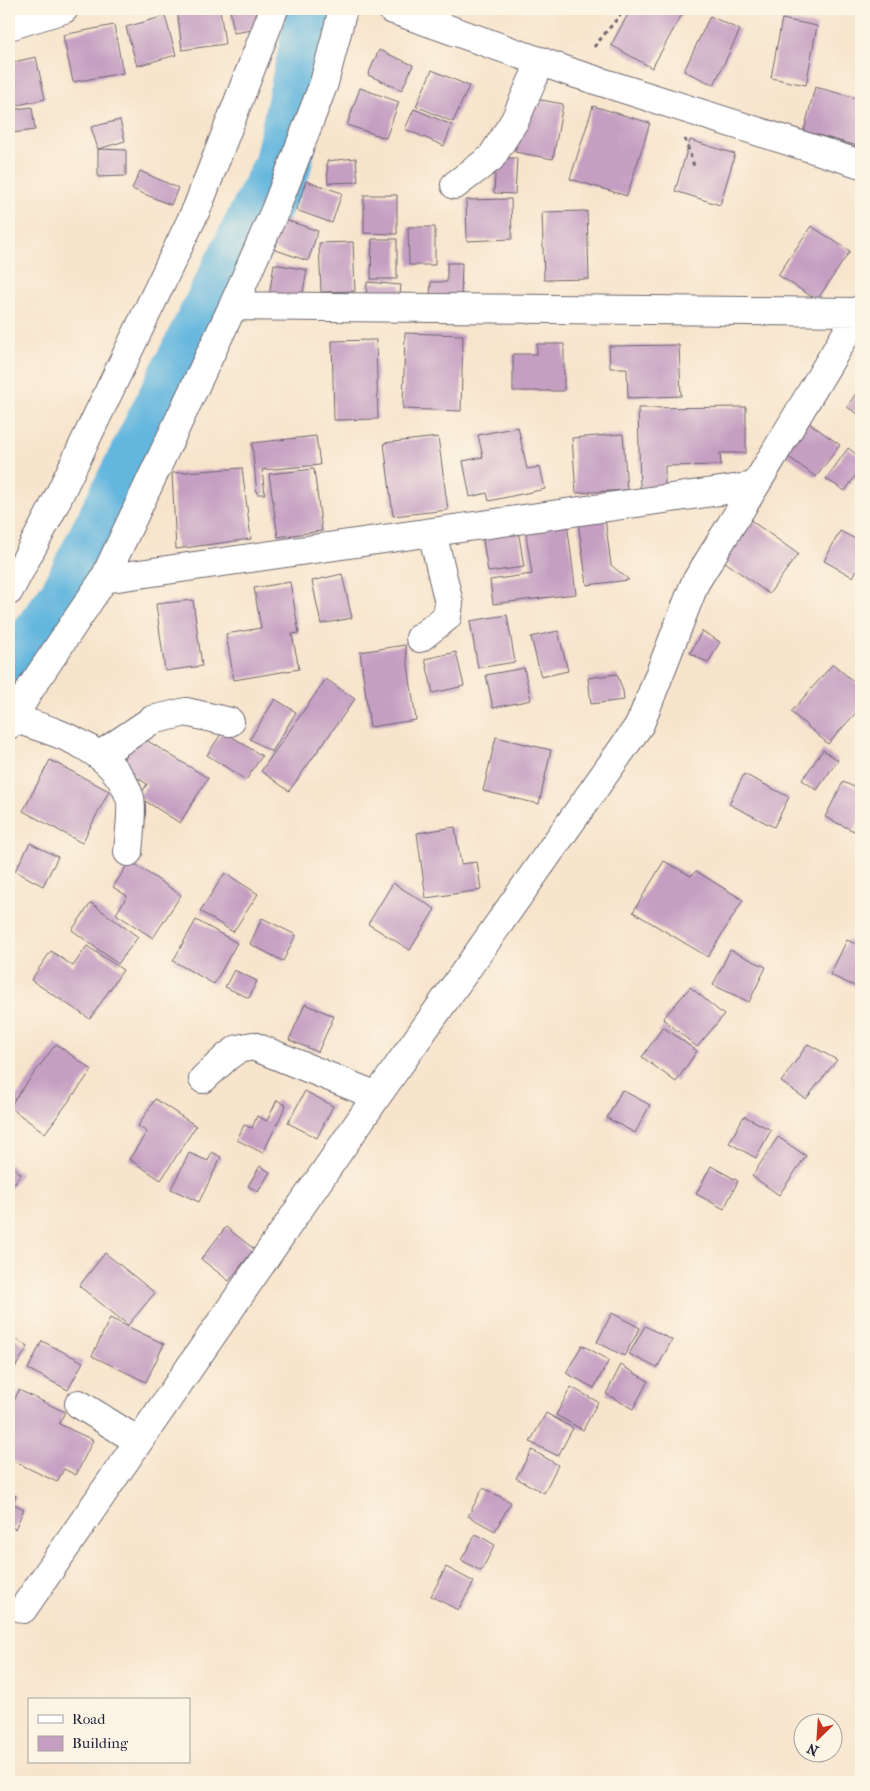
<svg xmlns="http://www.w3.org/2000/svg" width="870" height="1791" viewBox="0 0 870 1791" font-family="'IM FELL French Canon',serif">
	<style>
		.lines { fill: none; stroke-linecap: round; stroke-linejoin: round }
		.river { stroke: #63b6de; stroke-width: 58 }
		.building { fill: #c59fc2 }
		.minor-casing { stroke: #6d666e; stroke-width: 30 }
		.path { stroke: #6d666e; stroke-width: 3; stroke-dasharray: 4 4; stroke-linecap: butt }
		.minor { stroke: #fff; stroke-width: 28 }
	</style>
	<rect width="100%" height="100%" fill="#fcf5e5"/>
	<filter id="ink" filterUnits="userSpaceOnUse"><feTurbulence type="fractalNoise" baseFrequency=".02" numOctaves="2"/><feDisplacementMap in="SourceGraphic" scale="10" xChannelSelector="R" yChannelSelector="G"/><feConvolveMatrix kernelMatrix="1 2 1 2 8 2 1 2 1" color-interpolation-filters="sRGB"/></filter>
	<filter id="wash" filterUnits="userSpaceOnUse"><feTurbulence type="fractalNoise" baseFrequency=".0096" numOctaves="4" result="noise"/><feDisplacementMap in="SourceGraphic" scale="20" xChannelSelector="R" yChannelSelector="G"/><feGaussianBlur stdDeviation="1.12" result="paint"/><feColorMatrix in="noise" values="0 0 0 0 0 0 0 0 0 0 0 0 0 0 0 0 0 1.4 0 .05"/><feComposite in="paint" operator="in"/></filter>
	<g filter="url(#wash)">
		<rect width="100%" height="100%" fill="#f7e4cc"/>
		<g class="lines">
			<!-- river -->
			<path class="river" d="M9 679 68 597 282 167 315 14"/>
		</g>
		<g id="blocks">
			<!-- building -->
			<path class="building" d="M177 9H220L225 44 182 50Z
				M230 9H255L259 29 234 33Z
				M631 9H685L652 68 611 45Z
				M165 16 176 55 137 66 126 27Z
				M710 16 740 30 714 85 684 71Z
				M782 19 817 26 806 85 771 78Z
				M114 25 123 73 73 82 63 35Z
				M379 50 413 65 402 90 368 75Z
				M36 57 45 99 9 107V63Z
				M432 70 469 86 453 122 416 106Z
				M815 87 861 99V147L804 131Z
				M360 88 399 102 386 138 347 125Z
				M525 97 563 104 553 159 515 152Z
				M593 106 650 123 627 196 570 179Z
				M32 107 35 130 12 133 9 110Z
				M414 109 452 125 444 146 405 129Z
				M120 120 125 141 98 149 91 127Z
				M690 140 735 154 720 205 675 191Z
				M98 149 126 150V176L98 177Z
				M356 158 358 182 328 183 327 161Z
				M496 158H517L515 194 494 193Z
				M140 171 178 188 171 205 132 189Z
				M306 181 342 193 332 223 296 210Z
				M364 195H397V234L364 233Z
				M511 199 512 239 467 241 466 200Z
				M587 211 589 279 544 280 542 212Z
				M280 218 318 231 308 261 270 248Z
				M811 226 850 251 817 300 778 275Z
				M408 227H435V265H409Z
				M372 239H397V279H371Z
				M353 242 355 291 321 292 319 243Z
				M447 263H462L461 297 430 295 431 282H447Z
				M274 264 307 270 301 303 269 297Z
				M367 282 401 285 399 305 366 302Z
				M405 333 463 335 461 411 403 409Z
				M376 340 378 419 334 420 332 341Z
				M537 344H564V391H513V354H537Z
				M679 345 681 396 628 398 627 368H610L609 346Z
				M861 386V416L847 407Z
				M746 407V453H720L721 465 665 466V488H640L638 408Z
				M805 420 840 445 816 477 782 452Z
				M518 427 527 469 540 467 545 489 489 501 487 493 470 497 463 461 483 457 478 435Z
				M623 434 627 490 576 493 572 438Z
				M316 436 320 465 262 470 265 494H257L252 443Z
				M438 437 448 510 393 516 384 443Z
				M848 448 861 458V468L845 491 826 479Z
				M242 468 251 539 176 549 172 473Z
				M314 469 322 531 278 537 269 474Z
				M746 517 798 554 769 594 717 556Z
				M605 518 611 565 629 580 587 585 578 522Z
				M567 522 576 594 493 604 490 580 532 574 525 527Z
				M518 529 524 567 488 572 482 534Z
				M840 531 861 542V562L853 577 824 561Z
				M342 574 352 618 321 624 312 581Z
				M290 582 299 633 292 634 299 669 234 680 226 634 261 628 254 588Z
				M193 600 202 666 165 671 156 604Z
				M507 615 515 662 478 668 470 621Z
				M558 631 568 671 541 677 531 637Z
				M702 631 720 642 708 663 690 653Z
				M405 645 416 720 370 727 360 652Z
				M456 652 464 686 433 693 425 659Z
				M833 664 861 688V707L828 744 791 712Z
				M524 668 531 700 493 708 486 675Z
				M617 674 623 691 624 700 591 704 588 678Z
				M326 679 355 699 289 791 261 771Z
				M275 699 296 712 272 752 250 739Z
				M223 731 262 756 246 780 207 755Z
				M138 735 208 778 180 823 139 797 147 784 119 766Z
				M496 737 551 750 539 804 483 791Z
				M823 750 838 760 817 790 802 780Z
				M50 760 109 791 82 843 23 811Z
				M744 774 789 797 774 827 729 804Z
				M843 782 861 790V815L854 831 825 817Z
				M455 827 461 864 477 862 481 890 426 898 417 833Z
				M30 843 58 857 43 886 15 871Z
				M130 861 181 895 153 938 116 914 127 896 113 887Z
				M664 861 691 876 696 871 743 900 708 957 633 912Z
				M225 873 258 894 233 932 200 911Z
				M393 883 435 909 410 950 368 924Z
				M91 903 138 937 118 964 72 930Z
				M262 918 296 935 283 961 250 944Z
				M196 920 237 943 214 984 173 961Z
				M847 940 861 946V989L830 975Z
				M87 946 123 970 90 1019 31 980 51 951 73 966Z
				M730 950 766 967 749 1002 713 985Z
				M234 970 257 981 249 998 225 987Z
				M690 987 724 1015 697 1047 663 1019Z
				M305 1004 334 1016 318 1052 289 1040Z
				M663 1027 697 1051 676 1082 642 1057Z
				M56 1044 92 1070 45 1133 9 1107Z
				M808 1044 837 1060 806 1099 781 1082Z
				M622 1090 650 1105 635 1133 607 1118Z
				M305 1091 333 1106 317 1138 288 1123Z
				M155 1099 196 1126 161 1180 129 1159 147 1132 138 1126Z
				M277 1100 286 1105 263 1153 237 1140 244 1125 252 1128 257 1116 267 1121Z
				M744 1116 771 1130 756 1158 729 1143Z
				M778 1137 806 1156 779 1195 752 1176Z
				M212 1152 221 1157 199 1202 171 1189 189 1153 208 1161Z
				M9 1164 21 1174 9 1191Z
				M260 1166 270 1172 258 1192 248 1186Z
				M711 1166 738 1181 724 1209 696 1194Z
				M226 1227 254 1249 229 1281 201 1259Z
				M105 1253 155 1293 128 1325 79 1286Z
				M612 1313 640 1328 624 1356 597 1342Z
				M110 1318 164 1344 146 1382 92 1356Z
				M645 1326 672 1340 657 1368 629 1354Z
				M9 1335 28 1347 9 1377Z
				M42 1341 83 1362 68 1390 28 1369Z
				M582 1345 609 1360 594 1388 566 1373Z
				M621 1365 648 1381 633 1409 606 1394Z
				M571 1387 598 1402 583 1430 556 1415Z
				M19 1390 65 1412 59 1424 93 1440 76 1475 64 1469 57 1482 9 1459 10 1431 9 1412Z
				M546 1413 573 1428 558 1456 530 1442Z
				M532 1450 558 1465 544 1493 516 1478Z
				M483 1488 511 1502 495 1531 468 1516Z
				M9 1492 16 1496 12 1503 24 1509 15 1529 9 1526Z
				M476 1534 495 1545 481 1571 461 1560Z
				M446 1567 474 1582 458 1610 431 1596Z"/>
		</g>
	</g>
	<g filter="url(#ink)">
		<use href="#blocks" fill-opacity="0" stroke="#6d666e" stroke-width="1"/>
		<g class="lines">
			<defs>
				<path id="minor" d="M391 9 573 73 861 164
					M9 26 64 9
					M455 185 491 158 515 120 541 61
					M233 306 860 312
					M104 579 755 486
					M9 591 50 514 197 208 274 9
					M420 638 447 617 449 603 432 532
					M13 718C58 733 114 748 130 798 133 808 129 839 128 852
					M9 725 32 686 104 579 233 306 276 208 324 83 343 9
					M100 755 152 720 186 712 230 722
					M203 1079 228 1056 238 1049 253 1046 377 1096
					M79 1404 138 1441
					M23 1609 377 1096 640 724 695 583 755 486 861 309"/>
			</defs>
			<!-- minor casing -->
			<use href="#minor" class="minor-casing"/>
			<!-- path -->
			<path class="path" d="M594 47 625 9
				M685 139 695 169"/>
			<!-- minor -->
			<use href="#minor" class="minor"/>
		</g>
	</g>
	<!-- margin -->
	<rect width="870" height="1791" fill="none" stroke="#fcf5e5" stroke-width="30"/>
	<!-- legend -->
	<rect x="28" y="1698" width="162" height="65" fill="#fcf5e5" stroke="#a5a1a1"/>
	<rect x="38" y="1715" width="25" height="8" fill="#ffffff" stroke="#a5a1a1"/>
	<text x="72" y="1724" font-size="15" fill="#22223b">Road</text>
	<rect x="38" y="1736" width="25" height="15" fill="#c59fc2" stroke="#a5a1a1"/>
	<text x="72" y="1748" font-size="15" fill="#22223b">Building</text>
	<!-- north arrow -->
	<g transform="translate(818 1738) rotate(205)"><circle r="24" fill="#fcf5e5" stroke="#a5a1a1"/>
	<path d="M0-4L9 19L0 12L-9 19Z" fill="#c8321e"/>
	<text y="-8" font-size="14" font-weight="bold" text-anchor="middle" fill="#22223b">N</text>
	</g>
</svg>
